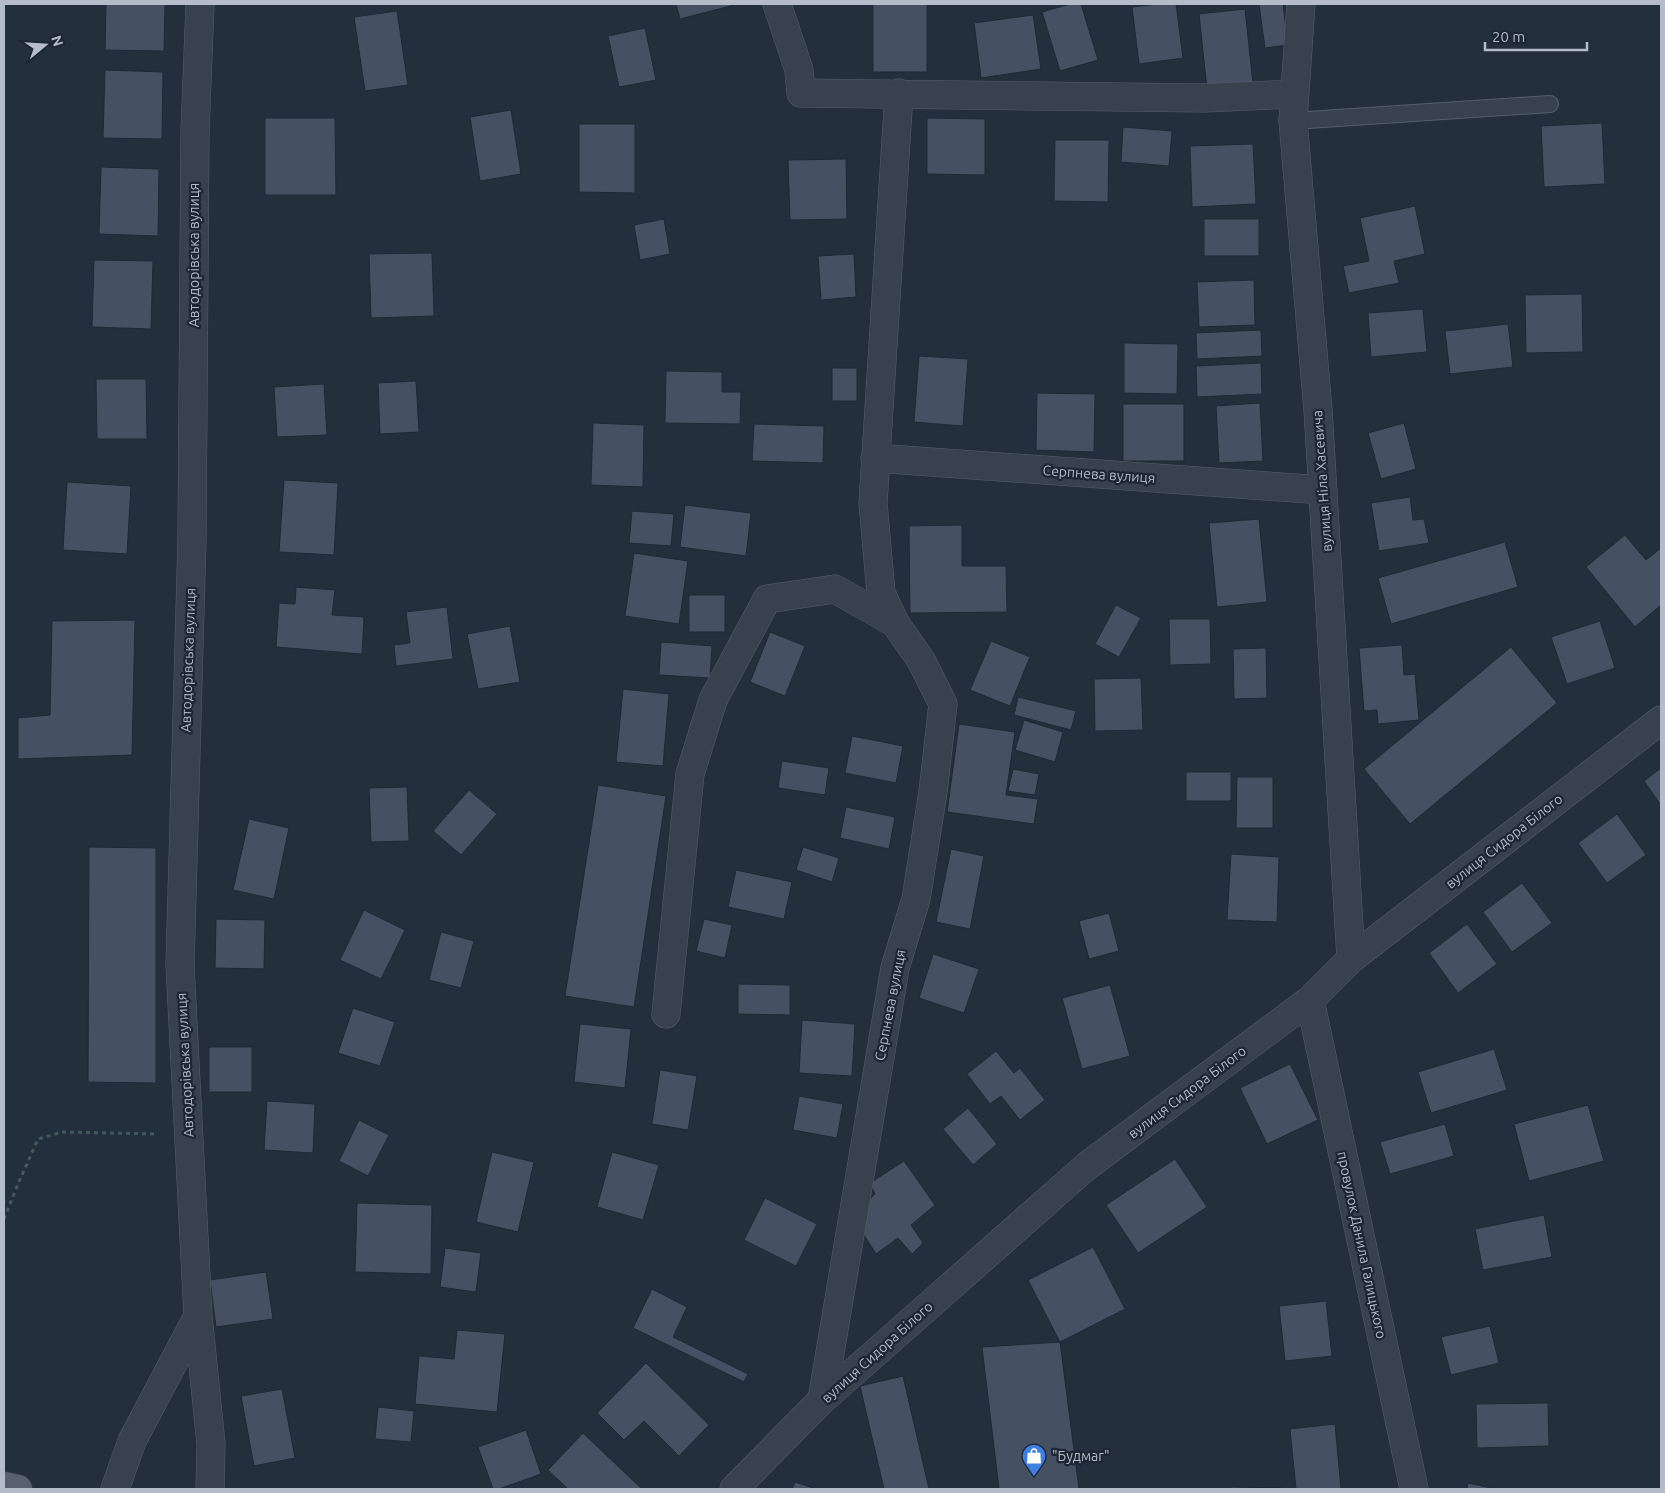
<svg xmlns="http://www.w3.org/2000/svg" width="1665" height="1493" viewBox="0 0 1665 1493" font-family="Ubuntu,sans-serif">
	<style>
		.building { fill: #455162; stroke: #1f2835 }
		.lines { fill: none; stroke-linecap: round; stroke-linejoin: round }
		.service-casing { stroke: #565f6c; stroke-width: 18 }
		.minor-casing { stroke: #565f6c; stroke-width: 29 }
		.tertiary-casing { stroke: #565f6c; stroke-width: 29 }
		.primary-casing { stroke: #414a57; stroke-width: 29 }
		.path { stroke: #44595c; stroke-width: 3; stroke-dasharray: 4 4; stroke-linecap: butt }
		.service { stroke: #38414e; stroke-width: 16 }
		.minor { stroke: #38414e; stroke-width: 28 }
		.tertiary { stroke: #38414e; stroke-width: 28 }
		.primary { stroke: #56606e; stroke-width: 28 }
		.labels { text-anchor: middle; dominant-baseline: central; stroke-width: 4.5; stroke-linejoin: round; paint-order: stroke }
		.street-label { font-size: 14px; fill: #b4bcc9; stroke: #1d2633 }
		.poi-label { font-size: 14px; fill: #b4bcc9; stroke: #1d2633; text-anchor: start }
	</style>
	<rect width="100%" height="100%" fill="#242f3e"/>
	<!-- building -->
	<path class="building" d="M106 4H165L164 51 105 50Z
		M676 4H738L680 19Z
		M873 4H927V72H873Z
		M1070 4H1081L1098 60 1060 71 1042 12Z
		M1158 4H1176L1183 58 1139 64 1132 7Z
		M1259 4H1283L1288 45 1265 48Z
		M1245 9 1253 84 1207 89 1199 14Z
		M397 11 408 85 365 91 354 17Z
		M1033 15 1041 69 981 78 974 23Z
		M645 28 656 80 619 87 608 36Z
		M105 70 163 72 162 139 103 138Z
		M511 110 521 174 480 181 470 117Z
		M265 118H335L336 195H265Z
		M927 118 985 119V175L927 174Z
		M1602 123 1605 184 1544 187 1541 126Z
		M579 124H635V193L579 192Z
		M1123 127 1172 131 1169 166 1121 162Z
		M1055 140H1109L1108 202 1054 201Z
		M1253 144 1256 204 1192 207 1190 146Z
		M846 159 847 219 790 220 788 160Z
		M101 167 159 169 158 236 99 234Z
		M1415 206 1425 254 1394 261 1399 283 1349 293 1343 266 1369 261 1360 218Z
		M664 219 670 254 640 260 634 225Z
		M1204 219H1259V256H1204Z
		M432 253 434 316 371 318 369 254Z
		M854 254 856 297 821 300 818 256Z
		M94 260 153 261 151 329 92 327Z
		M1254 280 1255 325 1199 327 1197 282Z
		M1582 294 1583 352 1526 353 1525 295Z
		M1423 309 1427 352 1371 357 1368 313Z
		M1508 324 1513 367 1450 374 1445 331Z
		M1261 330 1262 356 1197 359 1196 333Z
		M1124 343 1178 344 1177 394 1124 393Z
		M919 356 968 359 963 426 914 422Z
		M1261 363 1262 394 1197 397 1196 366Z
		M832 368H857V401H832Z
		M666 371 722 372V392H741L740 424 665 423Z
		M96 379H146L147 439H97Z
		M416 381 419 432 380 434 378 383Z
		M324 384 327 435 277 437 274 387Z
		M1037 393 1095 394 1094 452 1036 450Z
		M1260 403 1263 461 1219 463 1216 406Z
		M1123 404H1184V461H1123Z
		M593 423 644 425 643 487 591 485Z
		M1404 423 1416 469 1381 479 1368 433Z
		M754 424 824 426 823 463 752 461Z
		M284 480 338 483 334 555 279 552Z
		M67 482 131 486 127 554 63 550Z
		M1410 497 1413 520 1424 519 1429 543 1379 551 1371 503Z
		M685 505 751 513 746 556 680 547Z
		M632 511 674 514 671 546 629 543Z
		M1259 519 1267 602 1217 607 1209 523Z
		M962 525V566H1006L1007 612 910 613 909 526Z
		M1625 535 1646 560 1661 548V605L1635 627 1586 567Z
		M1505 542 1518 587 1391 624 1378 578Z
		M634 553 688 561 679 624 625 616Z
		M296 587 335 590 332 615 364 617 362 654 276 647 279 603 295 604Z
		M689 595H725V632H689Z
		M1116 605 1141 618 1119 657 1095 644Z
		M447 607 453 659 396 666 394 645 410 643 406 612Z
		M1169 619H1210L1211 664 1170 665Z
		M135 620 132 755 18 759V718L50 715 52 621Z
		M1600 621 1615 668 1567 684 1551 637Z
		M510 626 520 682 478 689 467 634Z
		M770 632 805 646 785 696 750 682Z
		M991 641 1030 657 1010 706 970 690Z
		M661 642 712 646 710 678 659 675Z
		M1402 645 1404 675 1415 674 1419 720 1378 724 1377 710 1364 711 1359 648Z
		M1511 647 1557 703 1410 824 1364 769Z
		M1266 648 1267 698 1234 699 1233 649Z
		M1141 678 1143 730 1095 731 1094 679Z
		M623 689 669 694 663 766 616 762Z
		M1018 697 1076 711 1071 730 1014 715Z
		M1024 720 1063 732 1055 762 1015 750Z
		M959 724 1015 732 1006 795 1038 799 1034 824 947 812Z
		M852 736 903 746 896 783 845 773Z
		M782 761 829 768 825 795 778 788Z
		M1661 768V805L1644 781Z
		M1013 769 1039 774 1035 795 1008 791Z
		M1186 772H1231V801H1186Z
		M1237 777H1273V828H1236Z
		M598 785 666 796 634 1007 565 996Z
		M407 787 409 841 371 842 369 788Z
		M469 790 497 814 461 855 433 831Z
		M846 807 895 817 889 849 840 838Z
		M1617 814 1646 855 1607 883 1578 843Z
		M249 819 289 828 274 899 233 890Z
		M89 847 156 848V1083L88 1082Z
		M803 847 839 858 832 882 796 870Z
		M951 849 984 856 970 929 936 922Z
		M1231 854 1279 857 1277 922 1227 920Z
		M736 870 792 882 784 919 728 907Z
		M1522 883 1552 923 1512 952 1483 912Z
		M364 910 405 930 381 979 340 960Z
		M1109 913 1119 951 1089 959 1079 921Z
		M216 919 265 920 264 969 215 968Z
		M704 919 732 925 725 958 696 951Z
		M1467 924 1497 964 1458 993 1429 953Z
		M441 932 474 941 461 988 429 980Z
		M933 954 979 969 964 1013 919 998Z
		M738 984 790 985V1015L738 1014Z
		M1110 985 1130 1056 1082 1069 1062 998Z
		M353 1008 395 1022 380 1066 338 1053Z
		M802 1020 855 1024 852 1076 799 1073Z
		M580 1024 631 1029 625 1088 574 1082Z
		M209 1047H252V1092H209Z
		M1494 1049 1507 1090 1431 1113 1418 1072Z
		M996 1051 1014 1073 1020 1068 1045 1100 1020 1120 1001 1096 990 1104 967 1074Z
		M1290 1064 1318 1120 1267 1144 1240 1088Z
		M660 1070 697 1076 688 1130 652 1124Z
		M799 1096 843 1104 837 1138 793 1130Z
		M267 1101 315 1104 313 1153 264 1150Z
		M1588 1105 1604 1161 1529 1181 1514 1124Z
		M968 1108 997 1144 973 1165 943 1129Z
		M359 1120 389 1135 368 1176 339 1161Z
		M1445 1124 1454 1156 1390 1174 1380 1142Z
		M492 1152 534 1162 518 1232 476 1222Z
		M612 1152 659 1165 643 1220 597 1207Z
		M1175 1159 1207 1207 1138 1253 1106 1205Z
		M904 1161 935 1205 911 1225 923 1243 912 1254 898 1238 876 1254 859 1227 861 1207 875 1194 870 1183Z
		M765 1198 817 1224 796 1266 744 1240Z
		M357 1203 432 1205 431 1274 355 1272Z
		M1544 1215 1552 1257 1483 1270 1475 1229Z
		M1093 1247 1125 1309 1060 1342 1028 1280Z
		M445 1248 481 1253 476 1292 440 1287Z
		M266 1272 273 1319 216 1327 210 1280Z
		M652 1289 687 1307 673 1337 748 1374 744 1382 633 1328Z
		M1326 1301 1332 1356 1285 1361 1279 1306Z
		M1490 1326 1499 1363 1451 1375 1441 1337Z
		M457 1330 505 1334 497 1412 415 1404 419 1356 454 1359Z
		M1060 1342 1079 1489H999L982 1347Z
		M646 1363 709 1425 679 1456 644 1421 624 1440 597 1413Z
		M903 1376 929 1489H884L860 1386Z
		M282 1389 295 1458 254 1466 241 1396Z
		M1548 1403 1549 1446 1477 1448 1476 1404Z
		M378 1407 414 1411 411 1442 375 1439Z
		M1335 1424 1341 1489H1296L1290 1429Z
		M526 1430 541 1474 499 1489H493L478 1447Z
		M583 1433 642 1489H568L548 1470Z
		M795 1482 816 1489H792Z
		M1468 1483 1496 1489H1467Z
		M1230 1487 1282 1488 1230 1489Z"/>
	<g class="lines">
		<defs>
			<path id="service" d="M1293 121 1550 104"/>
			<path id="minor" d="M200 4 195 132 192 539 180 965 198 1316 211 1444 210 1489
				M777 4 799 70 801 93 1204 98 1294 94
				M1301 4 1293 121 1318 410 1351 959
				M875 458 1323 490
				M1310 1000 1414 1489
				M666 1014 690 774 713 700 767 599 835 589 895 623
				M822 1400 895 968 916 899 933 792 943 704 921 660 895 623 881 593 873 503 899 93
				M115 1489 132 1441 198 1316"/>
			<path id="tertiary" d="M734 1489 822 1400 1087 1166 1310 1000 1351 959 1661 720"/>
			<path id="primary" d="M4 1486 18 1489"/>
		</defs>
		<!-- service casing -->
		<use href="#service" class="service-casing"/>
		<!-- minor casing -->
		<use href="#minor" class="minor-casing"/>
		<!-- tertiary casing -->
		<use href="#tertiary" class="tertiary-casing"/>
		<!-- primary casing -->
		<use href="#primary" class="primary-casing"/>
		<!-- path -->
		<path class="path" d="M4 1219 18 1184 38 1139 62 1132 157 1134"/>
		<!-- service -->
		<use href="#service" class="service"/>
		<!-- minor -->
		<use href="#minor" class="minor"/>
		<!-- tertiary -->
		<use href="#tertiary" class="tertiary"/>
		<!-- primary -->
		<use href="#primary" class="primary"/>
	</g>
	<!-- icons -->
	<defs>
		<symbol id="shop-pin" viewBox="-11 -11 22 30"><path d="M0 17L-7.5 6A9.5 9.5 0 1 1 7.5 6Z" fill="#3f7fe0" stroke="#1d2633"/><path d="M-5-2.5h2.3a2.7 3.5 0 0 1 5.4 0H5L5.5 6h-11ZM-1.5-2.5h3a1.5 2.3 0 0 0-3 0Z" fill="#fff"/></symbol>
	</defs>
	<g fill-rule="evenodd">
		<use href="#shop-pin" x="1020" y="1442" width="28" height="38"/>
	</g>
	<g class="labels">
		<!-- street labels -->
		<g class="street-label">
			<text transform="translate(194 255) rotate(-90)">Автодорівська вулиця</text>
			<text transform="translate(1099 474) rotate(4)">Серпнева вулиця</text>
			<text transform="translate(1322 481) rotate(-94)">вулиця Ніла Хасевича</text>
			<text transform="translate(188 660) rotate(-88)">Автодорівська вулиця</text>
			<text transform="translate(1504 841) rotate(-38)">вулиця Сидора Білого</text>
			<text transform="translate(890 1005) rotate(-79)">Серпнева вулиця</text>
			<text transform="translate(185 1065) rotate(-93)">Автодорівська вулиця</text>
			<text transform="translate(1187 1092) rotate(-37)">вулиця Сидора Білого</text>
			<text transform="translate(1362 1245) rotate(78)">провулок Данила Галицького</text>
			<text transform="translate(877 1352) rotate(-42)">вулиця Сидора Білого</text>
		</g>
		<!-- poi labels -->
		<g class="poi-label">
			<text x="1052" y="1456">"Будмаг"</text>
		</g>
	</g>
	<!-- border -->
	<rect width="1665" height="1493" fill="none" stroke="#b4bcc9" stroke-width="10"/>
	<!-- north arrow -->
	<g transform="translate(45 45) rotate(72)" stroke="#1d2633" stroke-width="4" paint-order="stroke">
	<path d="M0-4L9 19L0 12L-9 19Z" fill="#b4bcc9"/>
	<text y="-8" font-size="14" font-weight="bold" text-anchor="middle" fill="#b4bcc9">N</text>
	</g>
	<!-- scale -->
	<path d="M1485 42v8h102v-8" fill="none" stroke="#b4bcc9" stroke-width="2.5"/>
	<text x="1492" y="42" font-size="15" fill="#b4bcc9" stroke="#1d2633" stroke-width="4" paint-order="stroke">20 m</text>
</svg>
